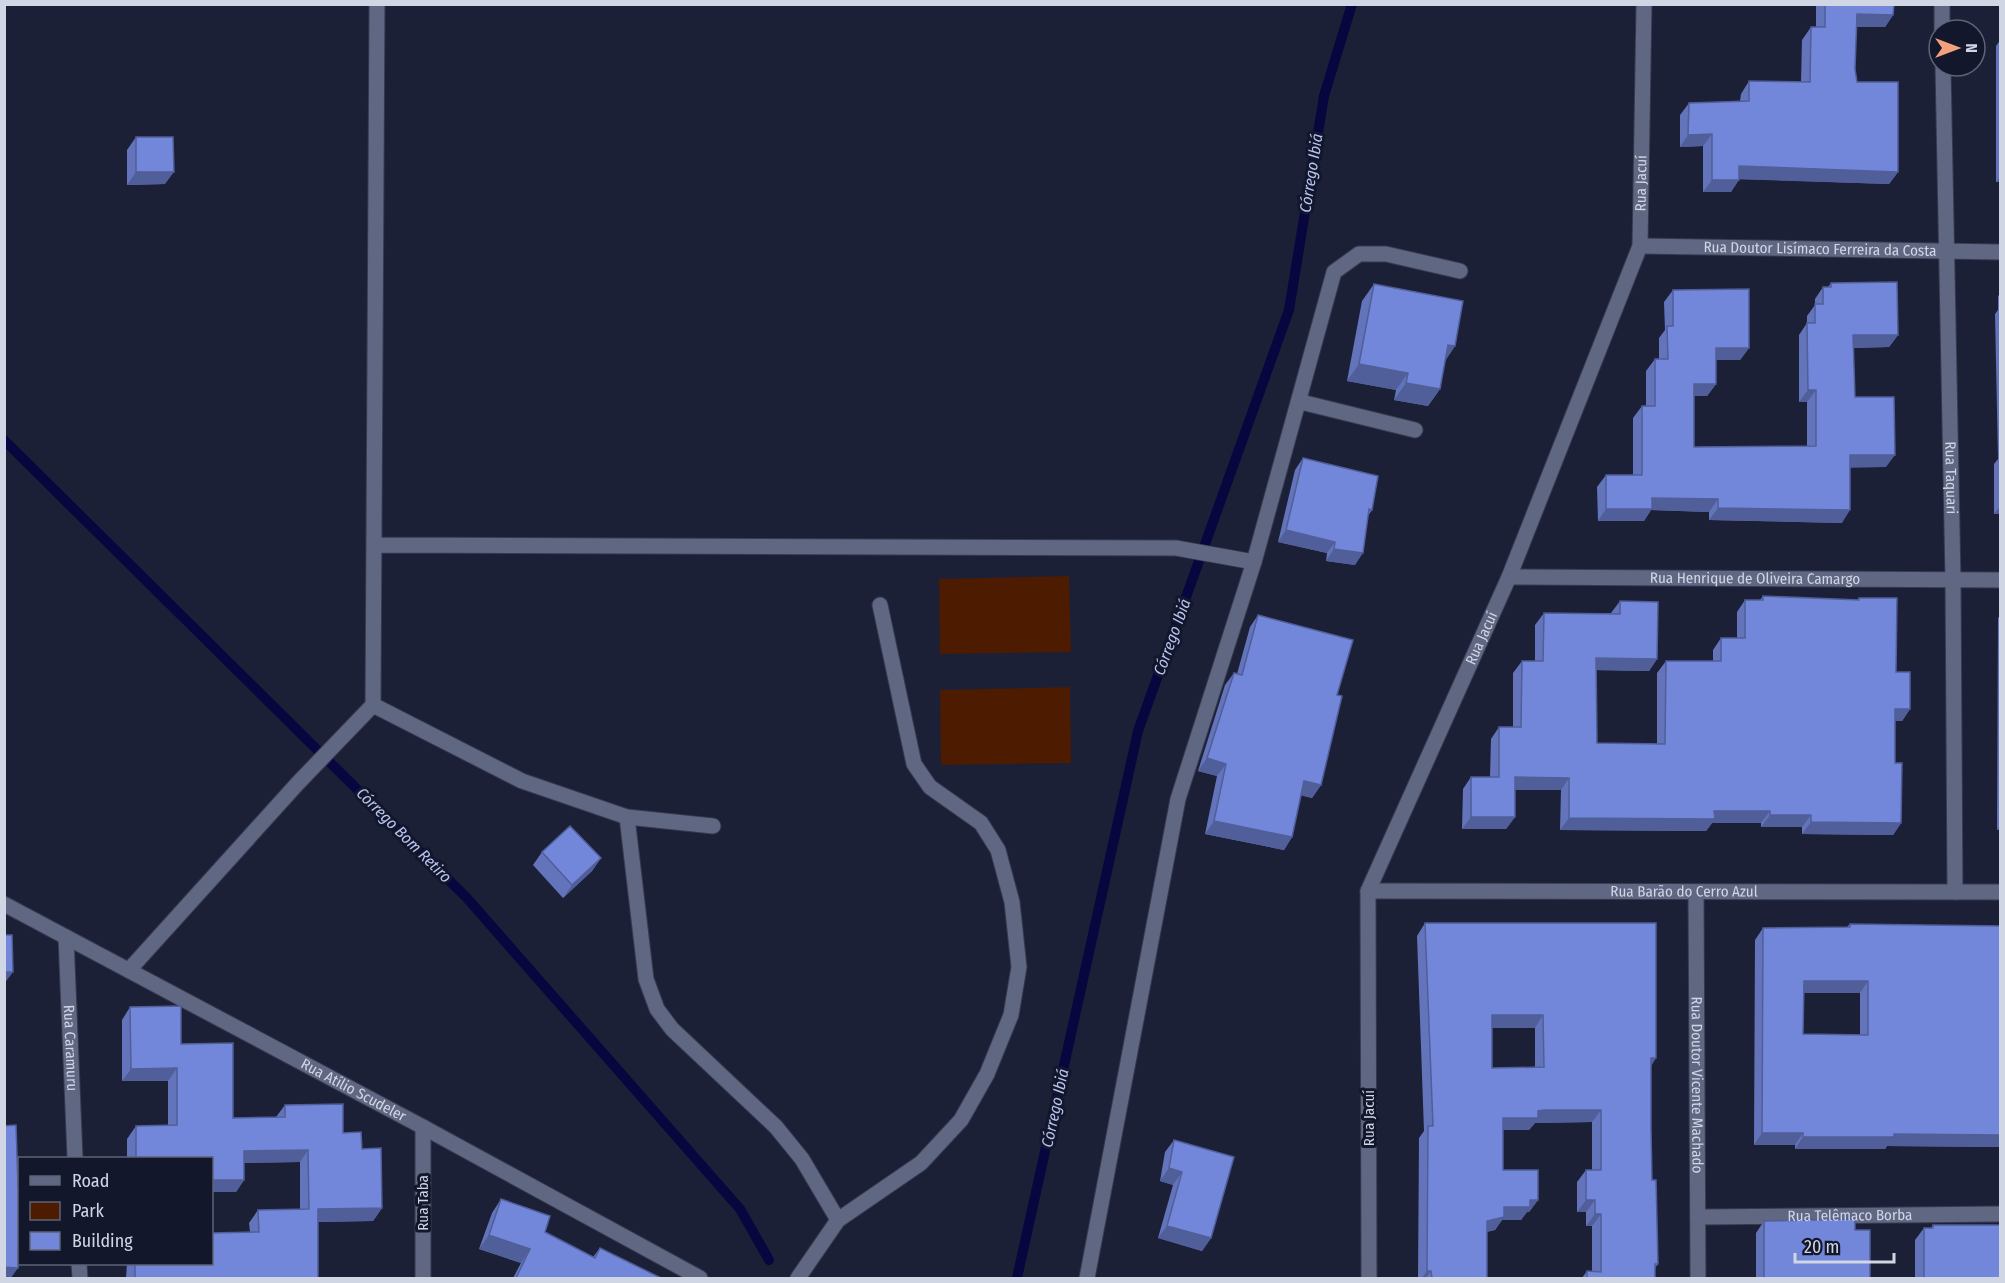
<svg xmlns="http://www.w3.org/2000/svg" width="2005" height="1283" viewBox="0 0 2005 1283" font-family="'Fira Sans Condensed',sans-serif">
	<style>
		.green { fill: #4c1b00 }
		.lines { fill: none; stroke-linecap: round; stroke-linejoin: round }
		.stream { stroke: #08063f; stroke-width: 10 }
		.service-casing { stroke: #373a4e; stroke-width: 17 }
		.pedestrian-casing { stroke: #373a4e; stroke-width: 17 }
		.minor-casing { stroke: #373a4e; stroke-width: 17 }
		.service { stroke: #5f6782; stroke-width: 15 }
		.pedestrian { stroke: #5f6782; stroke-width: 15 }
		.minor { stroke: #5f6782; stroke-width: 15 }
		.wall { fill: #6374bb; fill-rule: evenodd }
		.shaded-wall { fill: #505e99 }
		.building { fill: #7387da; stroke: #505e99; stroke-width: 1.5; fill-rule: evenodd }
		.labels { text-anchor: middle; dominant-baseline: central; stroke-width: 6; stroke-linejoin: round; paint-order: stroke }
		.street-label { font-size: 15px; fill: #d1d6e5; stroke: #12172c }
		.water-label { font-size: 16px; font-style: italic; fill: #b8c4f0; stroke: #12172c }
	</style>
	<rect width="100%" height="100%" fill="#1b2037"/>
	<!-- green -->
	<path class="green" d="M1069 576 1071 652 940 654 939 579Z
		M1070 687 1071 763 941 765 940 690Z"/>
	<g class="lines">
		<!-- stream -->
		<path class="stream" d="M4 440 466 897 740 1209 769 1260
			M1017 1278 1138 731 1289 310 1324 96 1352 4"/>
		<defs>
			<path id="service" d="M1301 402 1415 430
				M627 817 646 979 657 1009 672 1029 776 1127 802 1159 838 1220
				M798 1278 838 1220 921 1163 961 1120 987 1074 1011 1015 1019 967 1012 902 998 850 981 823 930 787 914 764 880 605
				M1087 1278 1178 799 1254 562 1334 272 1359 254H1386L1460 271"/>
			<path id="pedestrian" d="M376 545 1176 548 1254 562
				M373 705 377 4
				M129 970 298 783 373 705 522 781 627 817 713 826"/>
			<g id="minor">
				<path d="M1942 4V30"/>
				<path id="s1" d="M1943 66 1953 580 1955 892"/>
				<path id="s2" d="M1640 246 2000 252"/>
				<path id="s3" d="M1509 577 2000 580"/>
				<path id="s4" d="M1368 891 2000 892"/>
				<path id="s5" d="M1696 893 1698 1278"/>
				<path id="s6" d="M4 904 423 1127 700 1278"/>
				<path id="s7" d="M66 937 75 1158"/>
				<path d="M423 1127V1278"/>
				<path id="s8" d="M1698 1217 2000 1214"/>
				<path d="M79 1264 80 1278"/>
				<path id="s9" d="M1369 1278 1368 891 1509 577 1640 246 1644 4"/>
			</g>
		</defs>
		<!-- service casing -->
		<use href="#service" class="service-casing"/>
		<!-- pedestrian casing -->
		<use href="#pedestrian" class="pedestrian-casing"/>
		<!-- minor casing -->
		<use href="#minor" class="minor-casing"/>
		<!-- service -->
		<use href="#service" class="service"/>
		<!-- pedestrian -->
		<use href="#pedestrian" class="pedestrian"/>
		<!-- minor -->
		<use href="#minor" class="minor"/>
	</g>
	<!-- wall -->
	<path class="wall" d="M1816 4H1894L1893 15 1885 27H1856L1855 69 1857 82 1898 172 1889 184 1739 179 1731 192H1703V146L1680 147V115L1689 103 1740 101 1741 94 1749 81 1801 82 1802 40 1811 27H1816Z
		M2001 39V182H1996V46Z
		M136 137 165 184 127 185V150Z
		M1831 283 1898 335 1889 347 1853 348 1855 397 1886 467H1850L1842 523 1709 520V512L1651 510 1644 521H1598L1597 487 1606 475H1633V418L1642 406H1646V371L1655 359H1659V338L1665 330 1664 302 1673 290 1749 348 1740 360H1716V384L1707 396H1694V447L1807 446V402H1799V335L1807 323V316L1815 305V299L1823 287H1828Z
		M1374 284 1455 346 1445 360 1440 389 1428 406 1394 400 1396 390 1347 381 1362 301Z
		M2001 293V514H1994V464L1998 459 1995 314 1998 310V296Z
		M1303 458 1372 510 1368 516 1355 565 1326 561 1327 553 1278 542 1295 470Z
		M1763 596 1857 600 1859 598 1896 672 1910 709 1902 721H1895V763L1901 823 1893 835 1802 834V827H1761V823H1712L1706 831 1560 830 1561 790H1515V817L1506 829H1462L1463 789 1471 777H1490L1491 739 1499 727H1513V673L1522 661H1535V625L1544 613H1611L1620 601 1657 659 1649 671 1596 670 1597 743 1657 744V673L1666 661H1713V650L1721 638H1737V612L1745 600H1760Z
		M2001 614V830H1997L1998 618Z
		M1258 615 1337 695 1321 785 1312 798 1301 795 1292 837 1284 850 1205 834 1217 776 1198 771 1225 685 1234 673 1237 674 1250 627Z
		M542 852 601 858 592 871 563 898 533 865Z
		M1425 923 1656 1058 1651 1066V1129L1652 1180 1658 1264 1655 1268V1278H1582L1587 1271 1592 1272V1226H1586V1212H1577V1182L1586 1170H1592V1122L1535 1123 1529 1130H1503V1170L1538 1200 1529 1212H1527L1521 1220H1502L1495 1230 1487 1232V1278H1418L1419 1138 1424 1131 1417 936ZM1492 1028H1535V1067L1492 1068Z
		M1850 924 2001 926V1147L1887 1146 1885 1149H1795V1145H1754L1755 940 1763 928 1847 927ZM1804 993H1860V1035L1803 1034Z
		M130 1007 181 1044 233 1118 276 1117 285 1105 343 1133 362 1149 382 1208 373 1221 318 1222V1278H126L127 1263H212L250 1232 249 1223 258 1210H300V1162L244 1163V1180L236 1192H212V1158H127V1139L136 1126 168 1125V1081H122V1020Z
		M1174 1140 1211 1238 1202 1251 1158 1238 1173 1185 1160 1181 1165 1152Z
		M501 1199 545 1232 593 1257 600 1248 661 1278H513L521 1263 479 1249 492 1213Z
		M1764 1221 1870 1278H1756V1233Z
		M1933 1225 2001 1278H1915V1240L1924 1228H1931Z"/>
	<!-- shaded-wall -->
	<path class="shaded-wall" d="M1857 14 1893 15 1885 27H1848Z
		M1712 134 1703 146 1680 147 1688 135Z
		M1739 166 1898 172 1889 184 1731 179Z
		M136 172H174L165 184 127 185Z
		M2001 176V182H1996Z
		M1712 180H1739L1731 192H1703Z
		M1853 335H1898L1889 347 1844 348Z
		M1448 345 1455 346 1444 363Z
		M1716 348H1749L1740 360H1707Z
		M1359 364 1408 373 1396 390 1347 381Z
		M1406 383 1440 389 1428 406 1394 400Z
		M1694 384H1716L1707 396H1685Z
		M1808 390H1816L1807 402H1799Z
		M1850 455H1895L1886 467 1842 468Z
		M1652 498 1718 499 1709 512 1651 510 1644 521H1598L1606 509Z
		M2001 505V514H1994Z
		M1718 508 1850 510 1842 523 1709 520Z
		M1286 530 1335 542 1327 553 1278 542Z
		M1334 549 1363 553 1355 565 1326 561Z
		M1596 658 1657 659 1649 671 1588 670Z
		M1895 709H1910L1902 721H1886Z
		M1207 758 1226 764 1217 776 1198 771Z
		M1515 777 1569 778 1561 790H1506Z
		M1304 781 1321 785 1312 798 1295 794Z
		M1714 811H1770L1761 823H1712L1706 831 1560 830 1569 818Z
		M1770 815H1811L1802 827H1761Z
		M1471 817H1515L1506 829H1462Z
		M1214 821 1292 837 1284 850 1205 834Z
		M1811 822 1901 823 1893 835 1802 834Z
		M2001 824V830H1997Z
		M601 858 592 871 563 898 572 885Z
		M4 972H13L4 984Z
		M1804 981H1868L1860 993H1796Z
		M1492 1015H1543L1535 1028H1483Z
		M1651 1058H1656L1647 1071Z
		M177 1068 168 1081H122L131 1069Z
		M1544 1110H1601L1592 1122 1535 1123 1529 1130H1494L1503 1118Z
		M1762 1133H1803L1795 1145H1754Z
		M1894 1134 2001 1135V1147L1887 1146 1885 1149H1795L1803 1137Z
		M308 1150 300 1162 235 1163 244 1151Z
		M1169 1168 1182 1172 1173 1185 1160 1181Z
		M212 1180H244L236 1192H212Z
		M1530 1200H1538L1529 1212H1527L1521 1220H1502L1495 1230 1478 1233 1487 1221 1504 1207Z
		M1586 1200H1595L1586 1212H1577Z
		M382 1208 373 1221 309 1222 318 1209Z
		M1595 1214H1601L1592 1226H1586Z
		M1167 1226 1211 1238 1202 1251 1158 1238Z
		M489 1235 530 1249 521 1263 479 1249Z
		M4 1267 18 1268 11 1278H4Z
		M1427 1271H1431L1426 1278H1422Z"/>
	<!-- building -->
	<path class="building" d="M1825 4H1894L1893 15 1857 14 1855 69 1857 82H1898V172L1739 166V180H1712V134L1688 135 1689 103 1749 101V81L1810 82 1811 27H1825Z
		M136 137H173L174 172H136Z
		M1897 282 1898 335H1853L1855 397H1894L1895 455H1850V510L1718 508V499L1652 498V509H1606V475H1642V406H1655V359H1668L1667 326H1673V290L1749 289V348H1716V384H1694V447L1816 446V390H1808L1807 323H1815V304H1823V287H1831V283Z
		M1374 284 1463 301 1455 346 1448 345 1440 389 1406 383 1408 373 1359 364Z
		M1303 458 1378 476 1372 510 1369 509 1363 553 1334 549 1335 542 1286 530Z
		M1763 596 1859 600V598H1897L1896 672H1910V709H1895V763H1902L1901 823 1811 822V815H1770V811H1714L1715 819 1569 818V778L1515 777V817H1471V777H1499V727H1521L1522 661H1543L1544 613 1620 614V601L1658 602 1657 659 1596 658 1597 743 1665 744 1666 661H1721V638H1745V600H1763Z
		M1258 615 1353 640 1337 695 1342 696 1321 785 1304 781 1292 837 1214 821 1226 764 1207 758 1234 673 1242 675Z
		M570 826 601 858 572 885 542 852Z
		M1425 923H1656V1058H1651V1129L1652 1180H1656L1658 1264H1655V1278H1587V1271L1601 1272V1214H1595V1200H1586V1170H1601V1110H1544L1538 1111V1118H1503V1170H1538V1200H1530V1207H1504V1217L1487 1221V1278H1432L1431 1271H1427L1428 1126H1433ZM1492 1015H1543L1544 1067 1492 1068Z
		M1850 924 2001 926V1135L1894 1134V1137H1803V1133H1762L1763 928 1850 927ZM1804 981H1868V1035L1803 1034Z
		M4 935H12L13 972H4Z
		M181 1006V1044L233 1043V1118L285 1117V1105L343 1104V1133L361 1132 362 1149 381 1148 382 1208 318 1209V1278H135V1263H212V1233L259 1232 258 1210 309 1209 308 1150 244 1151V1180H212V1158H136V1126L177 1125V1068L131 1069 130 1007Z
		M16 1125 18 1187H20L18 1268 4 1267V1126Z
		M1174 1140 1234 1157 1211 1238 1167 1226 1182 1172 1169 1168Z
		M501 1199 550 1216 545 1232 595 1258 600 1248 661 1278H516L530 1249 489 1235Z
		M1855 1219V1230H1870V1278H1764V1221Z
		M1933 1225H2001V1278H1924V1228H1933Z"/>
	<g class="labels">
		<!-- street labels -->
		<g class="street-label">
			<text stroke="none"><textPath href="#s9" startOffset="1150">Rua Jacuí</textPath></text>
			<text stroke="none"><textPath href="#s2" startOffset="180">Rua Doutor Lisímaco Ferreira da Costa</textPath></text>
			<text stroke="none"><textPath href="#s1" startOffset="412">Rua Taquari</textPath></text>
			<text stroke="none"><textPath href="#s3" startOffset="246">Rua Henrique de Oliveira Camargo</textPath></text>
			<text stroke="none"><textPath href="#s9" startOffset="664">Rua Jacuí</textPath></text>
			<text stroke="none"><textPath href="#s4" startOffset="316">Rua Barão do Cerro Azul</textPath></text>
			<text stroke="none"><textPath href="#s7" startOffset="111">Rua Caramuru</textPath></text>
			<text stroke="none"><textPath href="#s5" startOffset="192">Rua Doutor Vicente Machado</textPath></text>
			<text stroke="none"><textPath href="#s6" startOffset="396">Rua Atílio Scudeler</textPath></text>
			<text transform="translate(1369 1118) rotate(-90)">Rua Jacuí</text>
			<text transform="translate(423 1203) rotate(-90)">Rua Taba</text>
			<text stroke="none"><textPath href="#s8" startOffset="152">Rua Telêmaco Borba</textPath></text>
		</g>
		<!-- water labels -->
		<g class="water-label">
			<text transform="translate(1311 173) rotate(-81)">Córrego Ibiá</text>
			<text transform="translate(1172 637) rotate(-70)">Córrego Ibiá</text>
			<text transform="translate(404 835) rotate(45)">Córrego Bom Retiro</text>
			<text transform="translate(1055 1108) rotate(-78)">Córrego Ibiá</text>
		</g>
	</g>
	<!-- border -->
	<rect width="2005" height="1283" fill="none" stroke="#d1d6e5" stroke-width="12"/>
	<!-- legend -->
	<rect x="18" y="1157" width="195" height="108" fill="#12172c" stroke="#5e6376" stroke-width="1.5"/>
	<rect x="30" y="1176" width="30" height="9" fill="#5f6782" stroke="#5e6376" stroke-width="1.5"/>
	<text x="72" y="1187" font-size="18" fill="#d1d6e5">Road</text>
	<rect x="30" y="1202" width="30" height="18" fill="#4c1b00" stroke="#5e6376" stroke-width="1.5"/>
	<text x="72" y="1217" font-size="18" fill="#d1d6e5">Park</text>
	<rect x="30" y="1232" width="30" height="18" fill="#7387da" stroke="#5e6376" stroke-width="1.5"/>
	<text x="72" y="1247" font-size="18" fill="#d1d6e5">Building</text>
	<!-- north arrow -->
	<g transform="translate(1957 48) rotate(90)"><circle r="28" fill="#12172c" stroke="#5e6376" stroke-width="1.5"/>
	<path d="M0-4.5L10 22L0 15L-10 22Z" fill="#f1a17c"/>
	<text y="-9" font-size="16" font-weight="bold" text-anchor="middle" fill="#d1d6e5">N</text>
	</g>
	<!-- scale -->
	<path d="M1795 1253v9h99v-9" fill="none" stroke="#d1d6e5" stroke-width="3"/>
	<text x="1804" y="1253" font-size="18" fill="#d1d6e5" stroke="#12172c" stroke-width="4.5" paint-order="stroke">20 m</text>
</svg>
